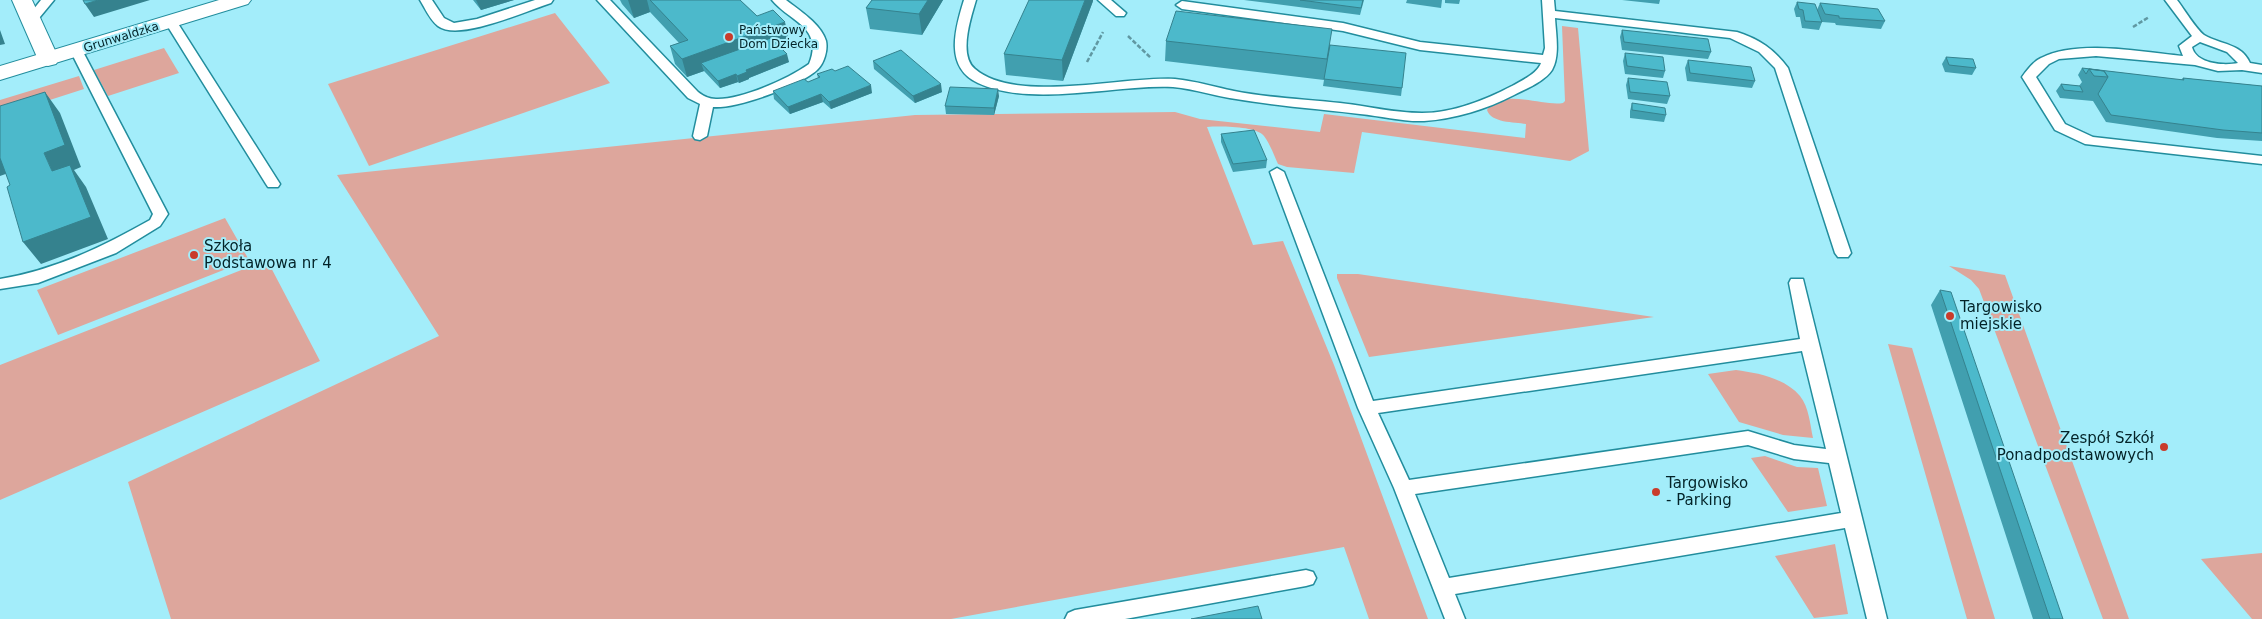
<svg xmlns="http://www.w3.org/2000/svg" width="2262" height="619" viewBox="0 0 2262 619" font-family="'DejaVu Sans',sans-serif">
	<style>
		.green { fill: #dda69c }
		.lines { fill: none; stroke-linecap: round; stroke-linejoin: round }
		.lane-casing { stroke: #228d9d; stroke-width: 3 }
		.street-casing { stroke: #228d9d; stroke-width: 2 }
		.secondary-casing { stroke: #228d9d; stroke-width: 2 }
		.path { stroke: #6098a2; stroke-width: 2.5; stroke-dasharray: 4.5 2; stroke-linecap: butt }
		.lane { fill: #fff; fill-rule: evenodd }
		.street { fill: #fff; fill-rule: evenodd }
		.secondary { fill: #fff; fill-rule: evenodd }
		.wall { fill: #419faf }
		.shaded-wall { fill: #35828e }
		.building { fill: #4cb9cb; stroke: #35828e }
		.poi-dot { fill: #c93c2b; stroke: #a3edfa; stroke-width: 2 }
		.labels { text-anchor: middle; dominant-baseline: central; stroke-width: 4; stroke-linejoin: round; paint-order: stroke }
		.far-poi-label { font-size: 12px; fill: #032328; stroke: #a3edfa; text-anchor: start }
		.far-street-label { font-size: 12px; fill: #032328; stroke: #a3edfa }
		.poi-label { font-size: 15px; fill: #032328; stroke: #a3edfa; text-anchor: start }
	</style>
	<rect width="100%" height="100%" fill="#a3edfa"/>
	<!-- green -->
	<path class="green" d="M555 13 610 83 369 166 328 84Z
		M1562 26 1578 28 1589 151 1570 161 1362 132 1354 173 1287 167 1278 164C1274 155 1270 144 1264 136 1256 126 1220 126 1207 127L1253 245 1283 241 1334 365 1428 619H1369L1344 547 951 619H171L128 482 439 336 337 175 915 115 1175 112 1200 119 1320 132 1324 114 1525 138 1526 124C1514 122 1491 123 1487 110 1500 87 1543 107 1563 103L1565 101Z
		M164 48 179 73 108 96 94 70Z
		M79 76 84 89 0 116V100Z
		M225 218 249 260 58 335 37 290Z
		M267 260 320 361 0 500V365Z
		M1949 266 2005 275 2129 619H2103L1979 289 1971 280Z
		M1337 274H1358L1654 317 1369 357 1337 278Z
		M1888 344 1912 348 1995 619H1967Z
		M1736 370C1758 373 1785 378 1800 396 1809 407 1810 424 1813 438L1783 435 1739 422 1708 374Z
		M1765 456 1797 467 1818 468 1827 506 1788 512 1751 458Z
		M1835 544 1848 614 1814 618 1775 556Z
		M2262 553V619H2252L2201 559Z"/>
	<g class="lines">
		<defs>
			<path id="lane" d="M41 0H54L35 23H27L25 20Z
				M420 0H432L444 18 454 23 477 19 535 0H553L551 3C528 10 459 42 438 26 430 20 425 8 420 0Z
				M597 0H610L698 92C703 96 709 99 716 99 741 100 788 79 809 64 824 27 790 22 772 0H786C799 10 821 24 826 41 828 50 824 64 817 70 800 86 736 109 713 107L707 136 700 140 695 139 693 136 700 104 688 98Z
				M964 0H976C971 17 958 55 975 69 1015 104 1123 76 1175 79 1195 81 1215 87 1234 91 1268 98 1305 99 1340 103 1367 106 1395 113 1422 113 1453 113 1485 100 1512 86 1521 81 1538 73 1541 63L1420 50 1343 31 1182 9 1176 5 1182 1 1343 23 1420 42 1543 55 1545 48 1542 0H1554L1555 11 1737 32C1759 39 1774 49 1788 68L1851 253 1848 257H1838L1835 253 1775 68 1759 52 1730 38 1555 18C1556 35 1560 56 1552 70 1545 81 1526 89 1514 95 1487 109 1455 119 1424 121 1404 122 1381 116 1360 114 1319 109 1277 106 1236 99 1215 96 1195 89 1173 87 1117 84 1031 108 978 83 944 67 955 29 964 0Z
				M1098 0H1111L1126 13 1124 16H1116Z
				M2165 0H2177C2184 9 2196 29 2204 35 2221 45 2241 43 2250 63L2262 65V73L2242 70 2218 71 2195 65 2096 56 2059 59 2049 64 2036 77 2065 124 2093 137 2262 156V164L2085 144 2055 130 2022 77C2027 70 2034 61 2041 58 2077 39 2143 52 2183 56L2179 46 2192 36ZM2200 42 2227 52 2238 63C2224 66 2196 64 2192 47Z
				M171 18 177 22 280 184 278 187H268L266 184 165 22Z
				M76 46 82 50 168 214 160 226 116 253 38 283 0 289V279C55 270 102 247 150 220L153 214 70 50Z
				M1277 168 1284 172 1373 401 1800 339 1789 283 1791 279H1803L1887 619H1867L1845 528 1455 594 1465 619H1445L1394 488 1358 408 1270 172ZM1802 351 1826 449 1794 445 1748 431 1409 480 1378 413ZM1748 445 1794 459 1829 463 1841 513 1449 578 1415 494Z
				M1306 570 1313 572 1316 578 1313 584 1306 586 1125 619H1065L1068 613 1075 610Z"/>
			<path id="street" d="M12 0H32L59 59 56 64 48 66 40 64Z"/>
			<path id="secondary" d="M219 0H251L248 4 0 80V66Z"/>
		</defs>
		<!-- lane casing -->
		<use href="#lane" class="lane-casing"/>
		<!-- street casing -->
		<use href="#street" class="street-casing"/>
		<!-- secondary casing -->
		<use href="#secondary" class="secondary-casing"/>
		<!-- path -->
		<path class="path" d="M2133 27 2149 17
			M1128 36 1151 58
			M1087 62 1103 32"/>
		<!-- lane -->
		<use href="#lane" class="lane"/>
		<!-- street -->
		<use href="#street" class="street"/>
		<!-- secondary -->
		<use href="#secondary" class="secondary"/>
	</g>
	<!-- wall -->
	<path class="wall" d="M473 0H514L481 10Z
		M620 0H740L757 16 789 40 777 44 789 62 749 78V79L739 83 738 82 720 88 704 71 687 77 675 64 670 46 679 43 650 12 634 18 622 4Z
		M872 0H943L922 35 870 29 866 8Z
		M1244 0H1364L1360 15Z
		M1407 0H1442L1441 8 1406 3Z
		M1445 0H1460L1459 4 1445 3Z
		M1622 0H1660L1659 4Z
		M1093 1 1063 81 1006 75 1004 54Z
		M1797 2 1817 10 1820 3 1885 21 1881 29 1836 25 1835 23 1822 22 1819 30 1802 28 1800 17H1796L1794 9Z
		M1622 30 1711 52 1708 59 1622 50 1620 37Z
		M1166 41 1330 45 1402 88 1401 96 1323 86 1324 80 1165 61Z
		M1625 53 1665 71 1663 78 1625 74 1623 61Z
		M1946 57 1976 68 1972 75 1945 72 1942 64Z
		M1688 60 1755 81 1752 88 1687 81 1685 68Z
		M873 61 942 92 915 103 874 69Z
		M2082 68 2181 80 2183 78 2262 86V141L2217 138 2106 122 2093 101 2060 98 2056 91 2061 84 2079 86 2082 82 2078 75Z
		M835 71 872 93 831 109 823 102 790 114 774 99 773 91 808 82 818 78 817 74Z
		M1628 78 1670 96 1667 104 1628 99 1626 85Z
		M999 96 994 115 946 114 945 106Z
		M1632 103 1666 115 1664 122 1630 118V111Z
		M1221 134 1267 160 1266 168 1233 172 1221 142Z
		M1940 290 2063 619H2033L1931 305Z"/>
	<!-- shaded-wall -->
	<path class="shaded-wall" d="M98 0H150L94 17 85 4Z
		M476 0H514L481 10Z
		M628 0H647L650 12 634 18Z
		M928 0H943L922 35 919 14Z
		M1085 0H1093V1L1063 81 1062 60Z
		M785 22 789 40 707 70 701 63 704 71 687 77 682 59Z
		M0 30 5 44 0 45Z
		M787 54 789 62 749 78V79L739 83 737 76 746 70Z
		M736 74 738 82 720 88 718 81Z
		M941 84 942 92 915 103 913 96Z
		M871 85 872 93 831 109 829 102Z
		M998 89 999 96 994 115V108Z
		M45 92 60 113 81 167 74 170 86 187 108 239 41 264 23 242 52 171 44 153Z
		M821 94 823 102 790 114 788 107Z
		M0 154 14 171 0 176Z"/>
	<!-- building -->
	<path class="building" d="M83 0H98L85 4Z
		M650 0H740L757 16 773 10 785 22 682 59 670 46 688 40Z
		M872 0H928L919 14 866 8Z
		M1029 0H1085L1062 60 1004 54Z
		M1300 0H1363L1361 8Z
		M1797 2 1815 4 1822 22 1805 21 1803 10 1799 9Z
		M1820 3 1878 9 1885 21 1839 18V16L1825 14Z
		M1176 11 1332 29 1327 59 1166 41Z
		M1622 30 1708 39 1711 52 1624 42Z
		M771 38 787 54 746 70 747 72 737 76 736 74 718 81 701 63Z
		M1330 45 1406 53 1402 88 1324 79Z
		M901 50 941 84 913 96 873 61Z
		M1625 53 1663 57 1665 71 1627 66Z
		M1946 57 1973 59 1976 68 1949 65Z
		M1688 60 1751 67 1755 81 1690 73Z
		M848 66 871 85 829 102 821 94 788 107 773 91 804 79 808 82 820 77 817 74 832 69 835 71Z
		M2082 68 2184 80 2183 78 2262 86V133L2223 130 2111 115 2098 94 2108 77 2104 71 2089 69 2086 74Z
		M2089 69 2104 71 2108 77 2094 76Z
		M1628 78 1667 82 1670 96 1630 92Z
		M2061 84 2080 86 2083 92 2064 90Z
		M950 87 998 89 994 108 945 106Z
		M45 92 65 145 44 153 52 171 70 165 91 217 23 242 7 187 10 185 0 158V106Z
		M1632 103 1665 108 1666 115 1632 110Z
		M1254 130 1267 160 1233 164 1221 134Z
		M1940 290 1951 292 2063 619H2050Z
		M1258 606 1262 619H1191Z"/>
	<!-- markers -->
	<g class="poi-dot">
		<circle cx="729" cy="37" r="5"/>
		<circle cx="194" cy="255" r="5"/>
		<circle cx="1950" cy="316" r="5"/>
		<circle cx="2164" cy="447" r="5"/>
		<circle cx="1656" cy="492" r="5"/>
	</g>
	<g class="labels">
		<!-- far-poi labels -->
		<g class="far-poi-label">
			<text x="739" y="30">Państwowy<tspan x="739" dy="14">Dom Dziecka</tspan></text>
		</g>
		<!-- far-street labels -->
		<g class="far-street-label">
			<text transform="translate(121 37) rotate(-17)">Grunwaldzka</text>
		</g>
		<!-- poi labels -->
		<g class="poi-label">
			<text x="204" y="246">Szkoła<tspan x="204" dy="17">Podstawowa nr 4</tspan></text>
			<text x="1960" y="307">Targowisko<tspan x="1960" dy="17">miejskie</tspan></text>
			<text x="2154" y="438" text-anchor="end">Zespół Szkół<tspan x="2154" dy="17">Ponadpodstawowych</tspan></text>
			<text x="1666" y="483">Targowisko<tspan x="1666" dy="17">- Parking</tspan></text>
		</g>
	</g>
</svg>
